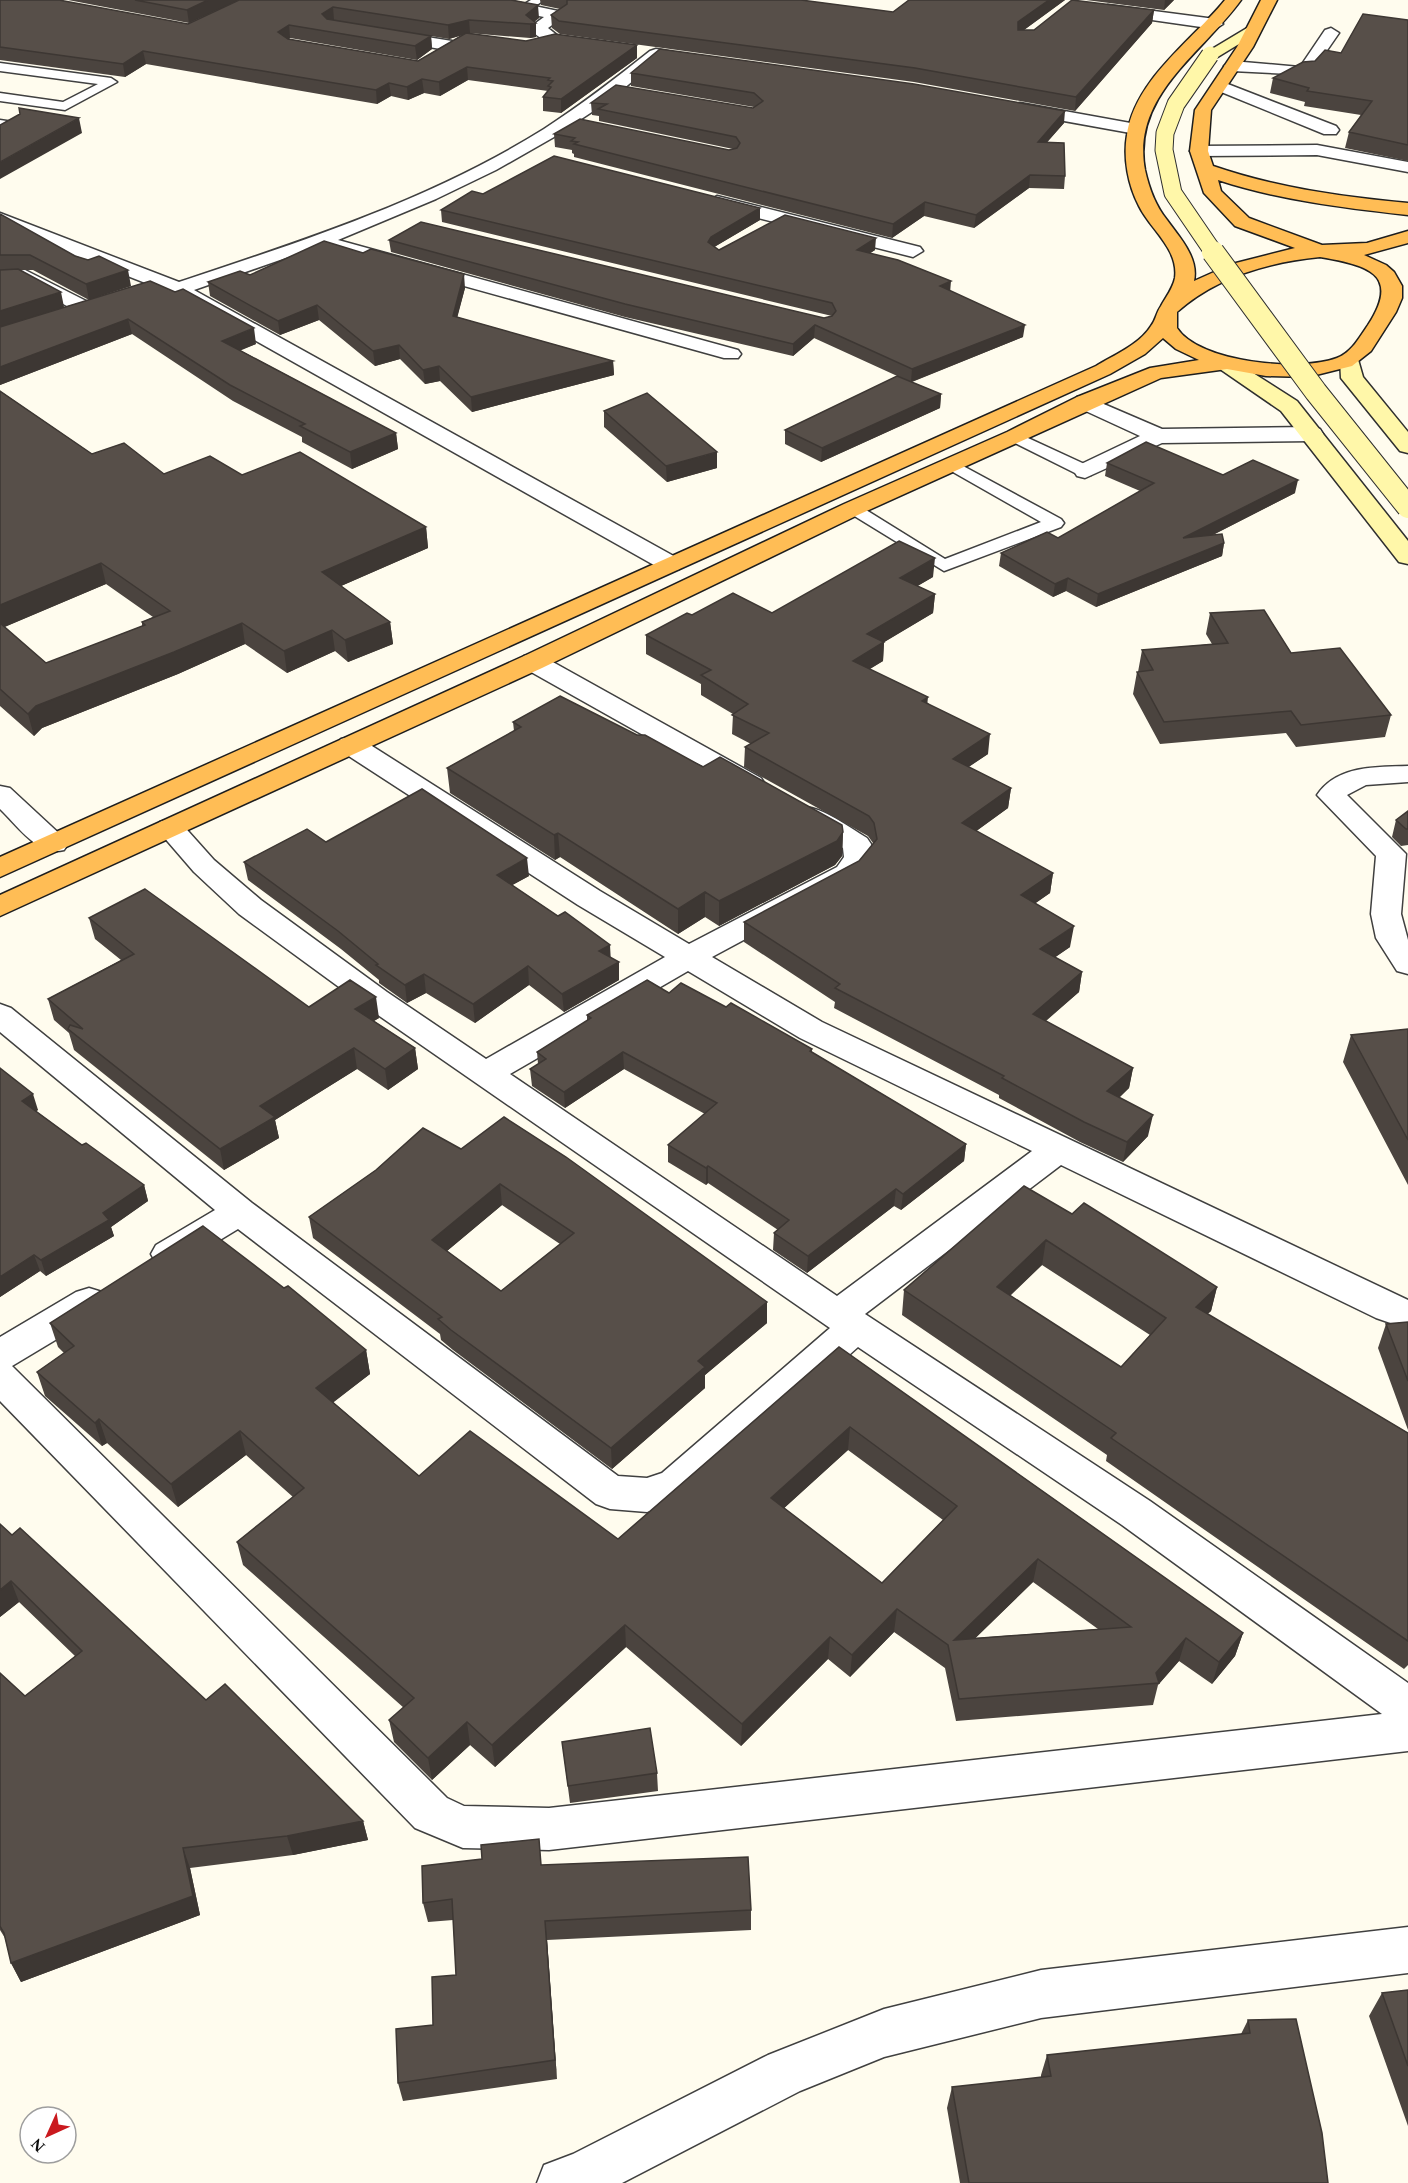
<svg xmlns="http://www.w3.org/2000/svg" width="1408" height="2183" viewBox="0 0 1408 2183" font-family="'Times New Roman',serif">
	<style>
		.lines { fill: none; stroke-linecap: round; stroke-linejoin: round }
		.service-casing { stroke: #404040; stroke-width: 3 }
		.minor-casing { stroke: #404040; stroke-width: 3 }
		.secondary-casing { stroke: #2f2f2f; stroke-width: 3 }
		.trunk-casing { stroke: #1e1e1e; stroke-width: 3 }
		.service { fill: #fff; fill-rule: evenodd }
		.minor { fill: #fff; fill-rule: evenodd }
		.secondary { fill: #fff7a9; fill-rule: evenodd }
		.trunk { fill: #ffbd55; fill-rule: evenodd }
		.secondary-bridge-far1-casing { stroke: #2f2f2f; stroke-width: 19; stroke-linecap: butt }
		.secondary-bridge-casing { stroke: #2f2f2f; stroke-width: 24; stroke-linecap: butt }
		.secondary-bridge-far1 { stroke: #fff7a9; stroke-width: 17 }
		.secondary-bridge { stroke: #fff7a9; stroke-width: 22 }
		.wall { fill: #4b443f; fill-rule: evenodd }
		.shaded-wall { fill: #3d3733 }
		.building { fill: #574f49; stroke: #3d3733; stroke-width: 1.5; fill-rule: evenodd }
	</style>
	<rect width="100%" height="100%" fill="#fffcee"/>
	<g class="lines">
		<defs>
			<path id="service" d="M531 0H544L531 9H523V5Z
				M0 63 111 78 117 82 65 110 0 101V93L63 102 98 84 0 71Z
				M0 120 20 123 22 126 0 139V130L3 128H0Z
				M1015 432 1091 467 1093 471 1091 475H1079L1009 440 1007 437 1009 434Z
				M952 460 1061 519 1064 523 1061 527 944 571 843 509 846 505H858L945 559 1041 522 946 468 944 465Z"/>
			<path id="minor" d="M475 0H506L563 12 566 15 548 28 563 40 555 45C546 42 535 35 529 28L544 17 483 5Z
				M1108 5 1215 19 1223 24 1215 29 1103 13 1100 10 1103 7Z
				M1331 28 1339 33 1310 75 1232 71 1224 66 1232 61 1300 67 1325 30Z
				M389 31 452 41 460 46 452 51 383 39 381 36Z
				M656 49 672 52 674 55 672 58 659 59 610 100 554 137 496 170 436 199 338 240 738 350 741 354 738 358H724L320 246 194 290 679 559 682 564 679 569 670 571 661 569 171 293 0 226V213L179 282C303 241 432 199 544 129 581 105 616 78 650 51Z
				M1220 81 1336 126 1339 130 1336 134H1324L1214 89 1212 86Z
				M1020 103 1136 124 1145 129 1136 134 1014 112 1012 108 1014 104Z
				M1317 145 1408 162V172L1317 155 1199 156 1190 151 1199 146Z
				M717 196 920 247 923 251 913 257 711 206 708 202Z
				M25 270 94 305 97 309 94 313H80L22 282 0 284V272Z
				M1085 396 1162 429 1312 427 1320 429 1323 434 1320 439 1312 441 1162 443 1085 478 1077 476 1074 471 1077 466 1140 436 1077 407 1074 402 1077 397Z
				M533 654 542 656 761 778 765 784 761 790 751 792 741 790 524 668 520 662 524 656Z
				M351 737 361 739 600 891 689 944 837 867 844 857 843 848 794 820 790 814 794 808C818 802 846 826 867 838L871 844 874 858 857 879 712 957 822 1022 1408 1300V1329L1376 1318 1061 1165 865 1314 1150 1501 1408 1683V1751L549 1850 463 1848 415 1828 0 1401V1337L76 1292 89 1288 102 1292 107 1302 102 1312 12 1366 447 1798 464 1806 549 1808 1382 1714 1122 1525 858 1347 690 1497 647 1512 610 1509 596 1504 238 1229 182 1263 169 1267 156 1263 151 1254 156 1245 215 1210 0 1032V1004L11 1008 252 1203 618 1476 647 1478 662 1473 830 1328 365 1006 239 914 194 872 156 828 160 822 170 819 180 822 214 860 261 900 387 992 486 1059 665 957 578 905 341 751 337 745 341 739ZM688 971 800 1038 1032 1151 837 1296 510 1074Z
				M1408 766V782L1366 785 1347 795 1406 854 1401 914 1408 940V974L1397 971 1376 938 1371 914 1376 856 1317 795C1337 765 1376 767 1408 766Z
				M0 786 10 788 64 838 68 844 64 850C38 857 18 826 0 809Z
				M1408 1927V1973L1041 2018 884 2057 800 2091 622 2183H537L544 2165 573 2154 768 2055 884 2009 1041 1970Z"/>
			<path id="secondary" d="M1252 25 1260 30 1257 33 1216 58H1204L1202 55Z
				M1350 354 1357 356 1363 377 1408 432V453L1400 451 1341 378 1340 360 1343 356Z
				M1224 357 1231 359 1297 401 1408 541V564L1399 562 1281 411 1217 367 1213 363 1217 359Z"/>
			<path id="trunk" d="M1225 0H1241C1203 53 1131 95 1145 170 1149 188 1155 205 1167 220 1180 238 1199 258 1194 281L1232 264 1295 248 1235 226 1204 193 1190 151 1195 110 1237 47 1261 0H1277L1253 47 1211 110 1208 151 1213 166C1277 188 1342 197 1408 203V215C1344 208 1279 200 1218 180L1221 191 1249 218 1322 245 1367 243 1408 231V243L1364 255 1386 265 1394 272 1402 286V298L1396 312 1371 351 1352 366 1308 377 1266 376 1227 369 1161 378 860 514 542 668 0 916V895L524 656 844 504 1007 432 1077 397 1150 368 1199 360 1176 349 1163 338 1145 354 1110 374 0 877V857L1096 366C1114 355 1139 345 1151 326 1156 320 1156 313 1161 306 1166 297 1173 288 1175 278 1179 249 1150 229 1139 206 1128 185 1123 158 1127 135 1135 79 1192 41 1225 0ZM1320 257C1366 265 1402 273 1368 325 1359 338 1352 352 1337 358 1301 372 1199 363 1177 328V312C1216 277 1269 262 1320 257Z"/>
		</defs>
		<!-- service casing -->
		<use href="#service" class="service-casing"/>
		<!-- minor casing -->
		<use href="#minor" class="minor-casing"/>
		<!-- secondary casing -->
		<use href="#secondary" class="secondary-casing"/>
		<!-- trunk casing -->
		<use href="#trunk" class="trunk-casing"/>
		<!-- service -->
		<use href="#service" class="service"/>
		<!-- minor -->
		<use href="#minor" class="minor"/>
		<!-- secondary -->
		<use href="#secondary" class="secondary"/>
		<!-- trunk -->
		<use href="#trunk" class="trunk"/>
		<defs>
			<path id="secondary-bridge-far1" d="M1210 55 1176 104 1165 133 1164 150 1173 193 1214 253"/>
			<path id="secondary-bridge" d="M1213 252 1316 392 1408 507"/>
		</defs>
		<!-- secondary-bridge-far1 casing -->
		<use href="#secondary-bridge-far1" class="secondary-bridge-far1-casing"/>
		<!-- secondary-bridge casing -->
		<use href="#secondary-bridge" class="secondary-bridge-casing"/>
		<!-- secondary-bridge-far1 -->
		<use href="#secondary-bridge-far1" class="secondary-bridge-far1"/>
		<!-- secondary-bridge -->
		<use href="#secondary-bridge" class="secondary-bridge"/>
	</g>
	<!-- wall -->
	<path class="wall" d="M0 0 188 24 237 1 189 23 68 0H511L539 18 534 22 536 37 530 38 468 33 526 41 637 45V58L561 113 543 111V97L548 91 468 80 440 96 424 93 408 100 391 96 377 104 146 64 125 77 0 60ZM334 20 449 39 462 35 418 61 289 39 290 38 417 60 432 49 431 36Z
		M540 0H801L893 12 909 0H1065L1024 30H1034L1154 10 1152 23 1075 111 914 82 560 34 552 28 551 15 560 9 541 5Z
		M1086 0H1174L1164 10Z
		M1408 20V161L1345 148 1349 132 1361 115 1304 106 1305 102 1270 93 1273 78 1315 61 1341 53Z
		M631 73 1064 123 1047 142 1065 176 1064 189 1029 188 974 228 924 216 892 238 574 157V154L572 153V150L555 147 554 134 729 150 733 149 599 121V116L592 115 591 103 753 108 754 107 631 86Z
		M483 194 760 220 714 247 719 250H875L870 253 950 291 1023 337 912 382 941 394 940 408 821 462 785 444V430L906 380 814 338 793 356 625 317 391 252 389 240 824 318 832 316 442 222 441 210Z
		M0 214 75 256 131 286 93 298 256 344 240 350 396 433 398 449 352 469 302 442V437L233 401 132 334 0 385ZM20 270H33L89 300 64 307Z
		M250 275 465 288 457 317 613 361 614 375 472 412 440 381 425 384 400 359 375 366 319 320 280 335 210 296 208 282Z
		M0 391 92 454 164 474 242 475 426 527 428 548 341 586 390 622 393 644 348 662 335 651 287 673 245 644 178 674 42 728 34 736 0 706ZM106 584 153 617 142 622V626L46 663 4 627Z
		M604 411 717 468 667 482 604 427Z
		M1107 463 1223 475 1295 493 1213 535 1224 543 1222 556 1096 607 1066 591 1053 597 999 566 1001 553 1058 538 1140 491 1105 476Z
		M933 577 917 586 935 594 933 613 884 642 883 661 870 669 928 703 988 754 968 767 1011 788 1008 808 976 831 1053 873 1050 893 1035 903 1070 947 1055 957 1082 972 1079 992 1046 1021 1133 1068 1129 1088 1119 1098 1148 1136 1123 1162 1080 1142 999 1098V1095L834 1008 835 1002 744 942V922L859 861 873 844V843L868 836 744 767 745 747 751 744 732 734 733 714 701 695V684L646 654V635L692 615 772 613Z
		M1210 613 1291 653 1391 715 1385 737 1296 747 1286 733 1160 744 1133 694 1137 672H1138L1142 650 1212 644 1206 634Z
		M513 722 637 735 843 832 842 856 835 865 719 926 705 917 678 934 560 857 555 860 450 793 447 768 514 731Z
		M1408 811V845L1401 846 1392 837 1396 820Z
		M326 842 529 876 512 885 558 916 610 945V957L619 980 564 1012 529 985 475 1023 426 993 407 1003 379 983V980L341 949 248 880 244 862Z
		M89 918 309 1007 379 1018 374 1021 415 1048 418 1069 388 1090 357 1069 275 1120 279 1138 224 1170 74 1050 69 1033 54 1020 48 999 121 960 95 939Z
		M669 993 726 1007 812 1049V1052L966 1144 964 1161 901 1210 894 1206 807 1273 773 1250 774 1233 778 1230 708 1183 706 1185 668 1162V1145L705 1114 624 1069 565 1108 532 1086 530 1069 538 1064 537 1052 587 1021V1015Z
		M1408 1029V1185L1343 1062 1351 1035Z
		M0 1068 38 1110 36 1111 82 1145 144 1185 148 1201 111 1227 114 1236 46 1276 40 1271 0 1297Z
		M423 1128 767 1323 705 1375V1388L612 1469 453 1350 441 1340 440 1334 313 1238 309 1217 376 1170ZM502 1205 560 1244 501 1291 447 1251Z
		M1072 1214 1217 1287 1211 1311 1207 1314 1408 1433V1665L1404 1669 1106 1461 1107 1455 902 1315 904 1290ZM1042 1265 1150 1335 1121 1367 1010 1296Z
		M284 1288 366 1350 370 1374 333 1402 419 1476 618 1539 839 1347 1243 1633 1235 1656 1212 1684 1179 1661 1158 1685 1153 1705 956 1721 945 1668 894 1632 850 1677 828 1659 741 1746 626 1647 495 1767 470 1745 432 1780 394 1742 389 1720 404 1708 243 1565 237 1542 293 1497 246 1455 178 1507 107 1443 102 1446 45 1396 37 1372 64 1353 58 1347 50 1323ZM848 1450 943 1520 882 1583 784 1508ZM1033 1582 1098 1629 975 1638Z
		M1408 1322V1430L1378 1348 1386 1324Z
		M12 1535 206 1700 363 1821 368 1840 293 1855 190 1868 200 1915 21 1982 11 1963 5 1938 0 1930V1673L25 1696 75 1656 19 1602 0 1617Z
		M562 1742 657 1773 658 1791 570 1803Z
		M542 1865 751 1910V1930L547 1940 557 2079 403 2101 398 2083 433 2025 456 1975 453 1920 428 1922 423 1903Z
		M1408 1990V2126L1369 2016 1382 1993Z
		M1248 2020 1328 2183H960L947 2108 952 2087 1041 2078V2075L1047 2055 1241 2034Z"/>
	<!-- shaded-wall -->
	<path class="shaded-wall" d="M208 0H239L189 23 187 10Z
		M1049 0H1065L1017 35 1018 22Z
		M1165 0H1174L1164 10Z
		M538 5 539 18 531 24 536 23V37L530 38V24L526 15Z
		M333 7 334 20 324 27 322 14Z
		M1154 10 1152 23 1075 111 1076 97Z
		M469 20 470 33 449 39 448 25Z
		M289 25 290 38 280 46 278 32Z
		M431 36 432 49 417 60 415 46Z
		M637 45V58L561 113V99Z
		M143 51 146 64 125 77 123 64Z
		M467 67 468 80 440 96 439 82Z
		M422 79 424 93 408 100 407 87Z
		M389 83 391 96 377 104 376 90Z
		M1065 111 1064 123 1036 155 1038 142Z
		M79 118 82 133 0 179V162Z
		M1030 175 1029 188 974 228 976 215Z
		M925 202 924 216 892 238 893 224Z
		M760 208V220L711 249 708 242 711 237Z
		M876 238 875 250 857 262V250Z
		M128 270 131 286 89 300 86 284Z
		M464 274 465 288 454 330 453 316Z
		M951 281 950 293 940 286Z
		M61 292 64 307 0 328V311Z
		M317 305 319 320 280 335 278 321Z
		M128 319 132 334 0 385V367Z
		M815 325 814 338 793 356V344Z
		M1025 325 1023 337 911 382 912 369Z
		M254 328 256 344 225 357 222 341Z
		M399 345 400 359 375 366 373 351Z
		M613 361 614 375 472 412 471 397Z
		M439 366 440 381 425 384 423 370Z
		M941 394 940 408 821 462 822 448Z
		M396 433 398 449 352 469 350 452Z
		M717 452V468L667 482 666 466Z
		M1298 480 1295 493 1181 551 1183 538Z
		M426 527 428 548 325 593 322 572Z
		M1224 543 1222 556 1096 607 1098 594Z
		M935 558 933 577 899 597 900 578Z
		M101 563 106 584 0 629V605Z
		M1068 578 1066 591 1053 597 1055 584Z
		M935 594 933 613 866 653 867 634Z
		M390 622 393 644 348 662 345 640Z
		M242 623 245 644 178 674 42 728 34 736 28 714 36 706Z
		M332 630 335 651 287 673 284 651Z
		M884 642 883 661 851 680 853 661Z
		M928 697 926 716 922 701Z
		M990 734 988 754 951 779 953 759Z
		M1011 788 1008 808 960 843 962 823Z
		M843 832 842 856 835 865 719 926V901Z
		M558 833 560 857 555 860 554 835Z
		M527 858 529 876 498 893 497 875Z
		M1053 873 1050 893 1019 915 1021 895Z
		M705 892V917L678 934V909Z
		M1074 926 1070 947 1037 970 1040 949Z
		M610 945 611 963 599 951Z
		M619 962V980L564 1012 562 994Z
		M528 966 529 985 475 1023 473 1004Z
		M1082 972 1079 992 1030 1034 1033 1014Z
		M424 974 426 993 407 1003 405 985Z
		M376 997 379 1018 358 1030 355 1009Z
		M354 1048 357 1069 275 1120 279 1138 224 1170 220 1149 260 1106Z
		M415 1048 418 1069 388 1090 385 1069Z
		M623 1052 624 1069 565 1108 564 1092Z
		M1133 1068 1129 1088 1103 1112 1107 1091Z
		M33 1094 38 1110 27 1117 22 1101Z
		M1153 1115 1148 1136 1123 1162 1127 1142Z
		M966 1144 964 1161 901 1210 903 1194Z
		M708 1166V1183L706 1185V1168Z
		M500 1184 502 1205 435 1261 432 1240Z
		M144 1185 148 1201 111 1227 114 1236 46 1276 41 1260 103 1213Z
		M896 1189 894 1206 807 1273 808 1256Z
		M1046 1240 1042 1265 993 1311 997 1287Z
		M34 1255 40 1271 0 1297V1277Z
		M1217 1287 1211 1311 1190 1331 1196 1307Z
		M767 1302V1323L705 1375V1388L612 1469 611 1448 698 1361Z
		M366 1350 370 1374 321 1412 316 1388Z
		M99 1419 107 1443 102 1446 95 1423Z
		M850 1427 848 1450 770 1521 771 1498Z
		M240 1431 246 1455 178 1507 171 1484Z
		M1038 1559 1033 1582 952 1661 954 1640Z
		M11 1581 19 1602 0 1617V1590Z
		M897 1609 894 1632 850 1677 852 1655Z
		M625 1625 626 1647 495 1767 492 1745Z
		M1243 1633 1235 1656 1212 1684 1219 1662Z
		M830 1637 828 1659 741 1746 742 1724Z
		M1186 1638 1179 1661 1158 1685 1159 1683 1156 1673Z
		M467 1722 470 1745 432 1780 428 1758Z
		M363 1821 368 1840 293 1855 287 1836Z
		M183 1848 190 1868 200 1915 21 1982 11 1963Z
		M545 1921 547 1940 557 2079 555 2060Z"/>
	<!-- building -->
	<path class="building" d="M0 0H59L188 24 239 0H511L538 5 526 15 536 23 530 24 469 20 448 25 333 7 322 14 327 19 431 36 415 46 289 25 278 32 288 39 418 61 466 33 526 41 555 34 637 45 561 99 543 97 551 87 548 86 553 81 548 80 550 78 467 67 439 82 422 79 407 87 389 83 376 90 143 51 123 64 0 47Z
		M135 0H208L187 10Z
		M567 0H801L893 12 909 0H1049L1018 22V30H1034L1072 0 1154 10 1076 97 915 68 559 21 551 15 567 4Z
		M1363 14 1408 20V145L1349 132 1372 101 1307 91 1309 88 1273 78 1303 62 1315 61 1325 50 1341 53Z
		M660 49 914 84 1065 111 1038 142 1064 143 1065 176 1030 175 976 215 925 202 893 224 574 144 578 142 571 141 575 138 554 134 580 119 729 150 737 148 740 143 736 137 598 109 607 104 591 103 616 85 753 108 763 101 754 93 631 73Z
		M19 108 79 118 0 162V125L20 114Z
		M554 156 760 208 711 237 708 242 719 250 785 215 876 238 857 250 898 260 951 281 940 286 1025 325 912 369 815 325 793 344 625 304 389 240 421 222 824 318 832 316 836 311 832 303 441 210 472 191 483 194Z
		M0 214 75 256 88 260 99 256 128 270 86 284 30 255H0Z
		M324 241 363 253 371 249 464 274 453 316 613 361 471 397 439 366 423 370 399 345 373 351 317 305 278 321 208 282 240 271 250 275Z
		M18 269 61 292 0 311V270Z
		M150 281 175 292 183 289 254 328 222 341 396 433 350 452 300 426 305 424 230 385 128 319 0 367V327Z
		M897 376 941 394 822 448 785 430Z
		M0 391 92 454 124 443 164 474 210 456 242 475 300 452 426 527 322 572 390 622 345 640 332 630 284 651 242 623 174 652 36 706 28 714 0 689V623L46 663 145 625 142 622 170 611 101 563 0 605Z
		M647 393 717 452 666 466 604 411Z
		M1146 442 1223 475 1253 460 1298 480 1183 538 1222 534 1224 543 1098 594 1068 578 1055 584 1001 553 1047 532 1058 538 1154 483 1107 463Z
		M899 541 935 558 900 578 935 594 867 634 884 642 853 661 928 697 922 701 990 734 953 759 1011 788 962 823 1053 873 1021 895 1074 926 1040 949 1082 972 1033 1014 1133 1068 1107 1091 1153 1115 1127 1142 1084 1122 1002 1078 1004 1076 835 988 840 984 744 922 859 861 877 839 874 823 869 816 745 747 769 733 732 715 748 704 701 675 711 670 646 635 687 613 692 615 733 593 772 613Z
		M1264 610 1291 653 1340 648 1391 715 1301 725 1291 711 1164 722 1137 672 1153 670 1142 650 1228 643 1210 613Z
		M560 696 637 735H645L703 767 720 757 842 825 843 832 837 841 719 901 705 892 678 909 558 833 554 835 447 768 521 727 513 722Z
		M422 789 527 858 497 875 558 916 565 912 610 945 599 951 619 962 562 994 528 966 473 1004 424 974 405 985 376 965 378 964 338 931 244 862 307 829 326 842Z
		M1408 811V829H1406L1396 820Z
		M145 889 309 1007 350 980 376 997 355 1009 415 1048 385 1069 354 1048 260 1106 275 1117 220 1149 68 1029 70 1025 83 1029 48 999 134 954 89 918Z
		M647 980 669 993 681 983 726 1007 731 1003 812 1049 810 1051 966 1144 903 1194 896 1189 808 1256 774 1233 789 1220 708 1166 706 1168 668 1145 717 1103 623 1052 564 1092 530 1069 546 1059 537 1052 591 1018 587 1015Z
		M1408 1029V1140L1351 1035Z
		M0 1068 33 1094 22 1101 82 1145 86 1143 144 1185 103 1213 109 1220 41 1260 34 1255 0 1277Z
		M504 1117 566 1157 767 1302 698 1361 705 1367 611 1448 451 1330 438 1319 442 1317 309 1217 376 1170 423 1128 461 1149ZM500 1184 574 1233 501 1291 432 1240Z
		M1024 1186 1072 1214 1084 1203 1217 1287 1196 1307 1408 1433V1641L1111 1438 1116 1433 904 1290ZM1046 1240 1166 1318 1121 1367 997 1287Z
		M203 1226 284 1288 288 1286 366 1350 316 1388 419 1476 470 1431 618 1539 839 1347 1243 1633 1219 1662 1186 1638 1156 1673 1159 1683 959 1699 948 1645 897 1609 852 1655 830 1637 742 1724 625 1625 492 1745 467 1722 428 1758 389 1720 414 1698 237 1542 304 1488 240 1431 171 1484 99 1419 95 1423 37 1372 74 1346 50 1323ZM850 1427 957 1506 882 1583 771 1498ZM1038 1559 1131 1627 954 1640Z
		M1408 1322V1381L1386 1324Z
		M0 1524 12 1535 20 1528 206 1700 225 1684 363 1821 287 1836 183 1848 193 1896 11 1963 4 1933 0 1926V1673L25 1696 82 1651 11 1581 0 1590Z
		M650 1728 657 1773 568 1786 562 1742Z
		M539 1839 541 1865 748 1857 751 1910 545 1921 555 2060 398 2083 396 2029 433 2025 432 1977 456 1975 452 1899 423 1903 422 1866 482 1859 481 1845Z
		M1408 1990V2066L1382 1993Z
		M1296 2019 1322 2133 1328 2183H969L952 2087 1051 2076 1047 2055 1250 2033 1248 2020Z"/>
	<!-- north arrow -->
	<g transform="translate(48 2135) rotate(225)"><circle r="28" fill="#ffffff" stroke="#9e9e9e" stroke-width="1.5"/>
	<path d="M0-4.5L10 22L0 15L-10 22Z" fill="#ca191e"/>
	<text y="-9" font-size="16" font-weight="bold" text-anchor="middle" fill="#0d0d0d">N</text>
	</g>
</svg>
